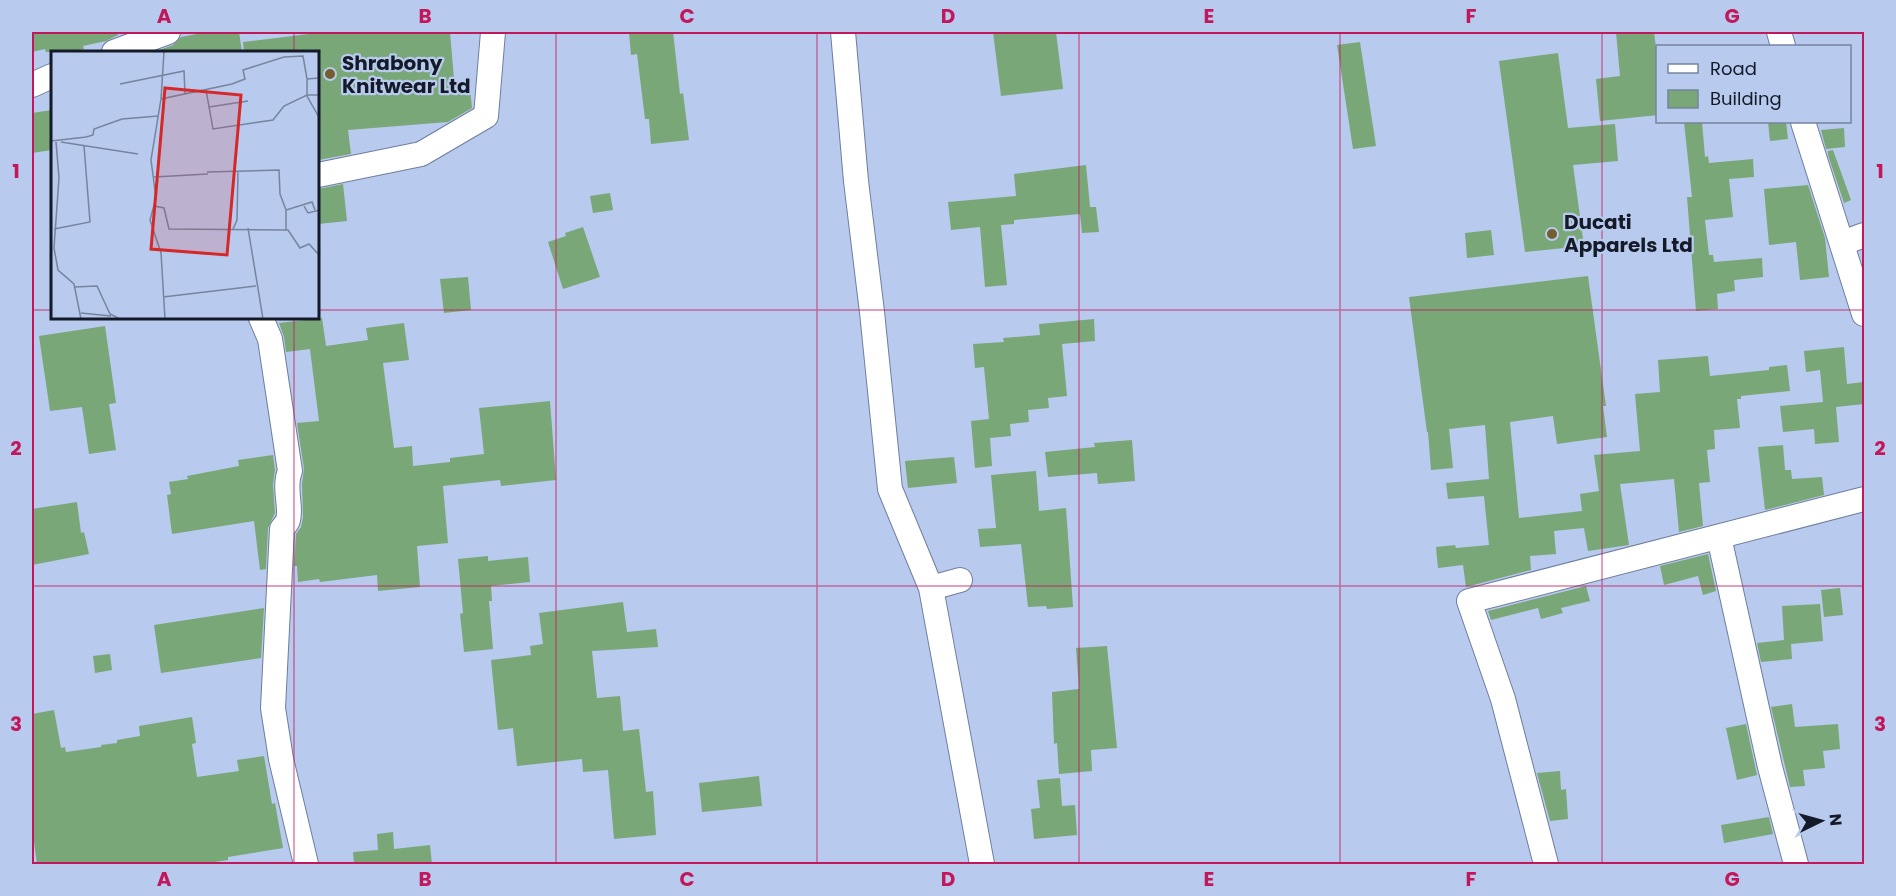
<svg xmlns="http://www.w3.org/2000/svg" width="1896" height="896" viewBox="0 0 1896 896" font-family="Poppins,sans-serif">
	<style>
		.building { fill: #79a778 }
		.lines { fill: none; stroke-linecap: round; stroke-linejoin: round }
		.street-casing { stroke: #6e7e9d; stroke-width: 26 }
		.street { stroke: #fff; stroke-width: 24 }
		.grid { fill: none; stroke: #c2185b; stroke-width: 1.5; stroke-opacity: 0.55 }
		.poi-dot { fill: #755e2e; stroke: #b8caed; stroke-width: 2 }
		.labels { text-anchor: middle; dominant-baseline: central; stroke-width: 4.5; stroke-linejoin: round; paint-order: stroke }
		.poi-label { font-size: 20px; font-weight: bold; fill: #141a27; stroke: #b8caed; text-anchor: start }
		.inset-road { fill: none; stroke: #76849e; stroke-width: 1.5 }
		.view { fill: #d62828; fill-opacity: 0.15; stroke: #d62828; stroke-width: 3 }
		.inset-edge { fill: none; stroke: #141a27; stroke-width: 3 }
		.neatline { fill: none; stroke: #c2185b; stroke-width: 2 }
		.grid-label { font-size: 20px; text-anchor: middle; font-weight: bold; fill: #c2185b }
	</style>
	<rect width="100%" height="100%" fill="#b8caed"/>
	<!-- building -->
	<path class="building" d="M32 32H118V35L106 41 83 46 84 49 68 52H46L45 49 32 52Z
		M197 32H239L242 52H154L173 45 181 37 197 34Z
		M325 32H450L455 91 470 89 472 108 448 122 348 130 351 154 318 160V52H244L243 42Z
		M629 32H673L680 94 683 93 689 140 651 144 649 119H645L637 54 631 55Z
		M993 32H1056L1063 89 1001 96Z
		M1616 32H1654L1658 64V115L1600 121 1596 79 1620 76Z
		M1360 42 1376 146 1353 149 1337 45Z
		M1558 53 1568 128 1615 124 1618 161 1573 165 1584 246 1525 252 1499 61Z
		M52 110V150L32 153V113Z
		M1684 122H1702L1705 157 1708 156 1709 163 1753 159 1754 177 1729 179 1733 217 1705 220 1709 255H1713L1714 262 1762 258 1763 277 1734 280 1735 291 1717 294 1718 309 1696 311 1687 197H1692Z
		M1768 122H1786L1788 139 1770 141Z
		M1844 128 1845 147 1826 149 1821 130Z
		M1833 150 1851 200 1844 203 1828 155V151Z
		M1086 165 1090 207H1096L1099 232 1082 233 1080 214 1014 220V224L1001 225 1007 285 985 287 980 227 951 230 948 202 1016 196 1014 174Z
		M343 184 347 221 318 224V189Z
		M1808 185 1825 238 1829 277 1800 280 1796 242 1769 245 1764 189Z
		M610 193 613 210 593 213 590 196Z
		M583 227 600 277 563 289 548 242 566 236 565 233Z
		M1491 230 1494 255 1467 258 1465 233Z
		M1588 276 1606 406H1603L1607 437 1557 444 1553 416 1510 422 1519 518 1582 511 1580 494 1599 491 1594 455 1640 451 1635 394 1660 392 1658 360 1708 356 1710 376 1769 370V367L1787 365 1790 391 1741 396V399H1737L1740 428 1714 430 1715 449 1707 450 1710 482 1699 483 1703 526 1679 532 1674 479 1620 484 1629 545 1588 551 1584 528 1554 531 1556 554 1530 556 1531 570 1466 587 1463 565 1438 568 1436 547 1455 545 1456 548 1489 545 1484 496 1448 499 1446 483 1489 479 1485 425 1449 429 1453 468 1431 470 1428 432H1427L1409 297Z
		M468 277 471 310 444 313 440 279Z
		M322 318 326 346 368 340 366 328 404 323 409 360 383 363 394 448 412 446 413 466 450 462V458L484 454 479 408 550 401 556 480 501 486 500 480 443 486 448 543 417 546 420 587 378 591 377 575 320 582 319 579 298 582 297 566H294L296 534 301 527 303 517 302 484 304 469 297 423 319 421 310 349 286 352 284 337 279 323Z
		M1094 319 1095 341 1062 344 1067 396 1048 398 1049 408 1028 410 1029 422 1010 424 1011 436 990 438 992 466 975 468 971 421 989 419 984 367 975 368 973 344 1004 342 1003 338 1040 335 1039 324Z
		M105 326 116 403 109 404 116 450 89 454 82 407 50 411 39 336Z
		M1844 347 1847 384 1864 382V404L1836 407 1839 442 1815 444 1814 429 1783 432 1780 406 1823 402 1820 370 1806 372 1804 351Z
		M1132 440 1135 481 1098 484 1097 473 1048 477 1045 452 1095 447 1094 443Z
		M1783 445 1785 470H1791L1792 479 1822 477 1824 495 1765 510 1758 447Z
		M273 455 275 470 273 484 275 513 268 528 266 569 260 570 254 521 172 534 167 495 171 494 169 482 188 479 187 476 239 466 238 460Z
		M954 457 957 483 908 488 905 461Z
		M1036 471 1039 511 1066 508 1073 607 1047 609 1046 606 1028 607 1021 544 980 547 978 529 996 528 991 475Z
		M77 502 81 533 84 532 89 554 32 565V509Z
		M1708 554 1716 591 1703 595 1698 576 1664 585 1660 566Z
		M488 556V561L528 557 530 582 491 586 492 601H489L493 649 464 652 460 614 463 613 458 559Z
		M1586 586 1590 601 1561 608 1563 613 1541 619 1538 608 1491 620 1488 611Z
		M1840 588 1843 615 1824 617 1821 590Z
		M623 602 627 632 656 629 658 647 592 651 597 698 620 696 623 731 639 729 646 792 653 791 656 835 614 839 608 770 583 772 582 759 517 766 513 728 498 730 491 660 531 655 530 646 543 644 539 613Z
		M1820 604 1823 641 1791 644 1792 659 1761 662 1757 643 1784 640 1782 606Z
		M264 608 261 658 161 673 154 625Z
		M1107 646 1117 748 1091 750 1092 771 1059 774 1057 743 1054 744 1052 692 1079 689 1076 648Z
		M110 654 112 670 95 673 93 656Z
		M1792 704 1795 727 1838 724 1840 749 1823 751 1825 768 1803 770 1805 786 1790 787 1771 707Z
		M54 710 61 748 65 747 66 752 101 747V745L117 743V740L140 736 139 726 192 717 196 743 192 744 197 777 239 771 237 760 264 756 272 804 275 803 283 848 228 857V860L201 864H37L32 828V781H34L32 766V714Z
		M1746 724 1757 775 1737 780 1726 728Z
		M1560 771 1561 790 1566 789 1568 819 1550 821 1537 773Z
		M759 776 762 806 702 812 699 783Z
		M1060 778 1062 806 1075 805 1077 835 1034 839 1031 809 1040 808 1037 780Z
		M1769 817 1773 834 1724 843 1721 825Z
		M393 832 394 849 430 845 432 864H354L353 852 378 850 377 834Z"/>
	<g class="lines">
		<defs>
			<path id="street" d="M843 32 856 181 872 312 890 489 931 588
				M1779 32 1783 46
				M114 52 168 32
				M32 85 52 76
				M1803 122 1864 314
				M318 175 421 154 486 116 493 32
				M1843 243 1864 235
				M261 318 270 339 290 471C283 487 292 507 288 520 287 523 284 526 282 529L273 708 281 759 306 864
				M1719 537 1770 767 1796 864
				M960 580 931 588 982 864
				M1546 864 1503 699 1469 601 1864 499"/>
		</defs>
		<!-- street casing -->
		<use href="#street" class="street-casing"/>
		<!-- street -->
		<use href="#street" class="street"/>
	</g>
	<!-- grid -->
	<path class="grid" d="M294 32V52M556 32V864M817 32V864M1079 32V864M1340 32V864M1602 32V864M32 310H52M318 310H1864M294 318V864M32 586H1864"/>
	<!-- markers -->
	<g class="poi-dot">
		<circle cx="330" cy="74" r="6"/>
		<circle cx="1552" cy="234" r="6"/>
	</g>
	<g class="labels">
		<!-- poi labels -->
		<g class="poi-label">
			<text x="342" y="63">Shrabony<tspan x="342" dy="23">Knitwear Ltd</tspan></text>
			<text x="1564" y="222">Ducati<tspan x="1564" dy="23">Apparels Ltd</tspan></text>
		</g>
	</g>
	<!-- overview -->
	<g transform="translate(51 51)">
		<rect width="268" height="268" fill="#b8caed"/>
		<path class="inset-road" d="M256 28V45L269 68M69 33 133 20 134 43M155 39 162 78 222 69 233 55 256 44H269M110 48 113 1M158 56 197 50M0 90 35 86 42 84 43 78 71 68 107 65M5 91 8 127 3 197 7 219 23 233 30 268M10 91 87 103M156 121 228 119 229 143 235 159M103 126 157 123M103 155 113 157 118 178 237 179 249 197 258 193 269 205M253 155 257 162 269 159M197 177 212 268M3 178 39 171 33 95M182 178 186 169 187 120M235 179V159L261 151 264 159M23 236 46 235 59 263 69 268M112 246 205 235M30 262 60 265M114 268 110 202 99 169 105 147 100 109 110 48 181 33 194 28 192 19 233 6 252 5 256 28 269 27"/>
		<path class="view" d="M114 37 190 44 176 204 100 198Z"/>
		<rect width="268" height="268" class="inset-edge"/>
	</g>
	<!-- border -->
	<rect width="1896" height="896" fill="none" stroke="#b8caed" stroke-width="66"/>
	<!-- legend -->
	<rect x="1656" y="45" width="195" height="78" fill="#b8caed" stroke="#76849e" stroke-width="1.5"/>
	<rect x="1668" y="64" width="30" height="9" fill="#ffffff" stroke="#76849e" stroke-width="1.5"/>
	<text x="1710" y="75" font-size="18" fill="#141a27">Road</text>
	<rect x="1668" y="90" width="30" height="18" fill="#79a778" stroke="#76849e" stroke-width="1.5"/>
	<text x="1710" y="105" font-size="18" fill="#141a27">Building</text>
	<!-- north arrow -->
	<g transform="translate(1821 821) rotate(85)" stroke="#b8caed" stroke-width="4.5" paint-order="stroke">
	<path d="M0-4.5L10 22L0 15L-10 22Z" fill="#141a27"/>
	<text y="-9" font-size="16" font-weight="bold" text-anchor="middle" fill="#141a27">N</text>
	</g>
	<rect x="33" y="33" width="1830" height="830" class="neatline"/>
	<g class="grid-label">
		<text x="164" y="23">A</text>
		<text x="425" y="23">B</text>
		<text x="687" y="23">C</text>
		<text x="948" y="23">D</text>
		<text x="1209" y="23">E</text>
		<text x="1471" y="23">F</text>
		<text x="1732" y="23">G</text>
		<text x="16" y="178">1</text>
		<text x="1880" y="178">1</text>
		<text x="16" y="455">2</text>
		<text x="1880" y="455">2</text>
		<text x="16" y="731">3</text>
		<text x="1880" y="731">3</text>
		<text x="164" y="886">A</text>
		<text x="425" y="886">B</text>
		<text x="687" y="886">C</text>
		<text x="948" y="886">D</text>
		<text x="1209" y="886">E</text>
		<text x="1471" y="886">F</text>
		<text x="1732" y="886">G</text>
	</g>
</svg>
